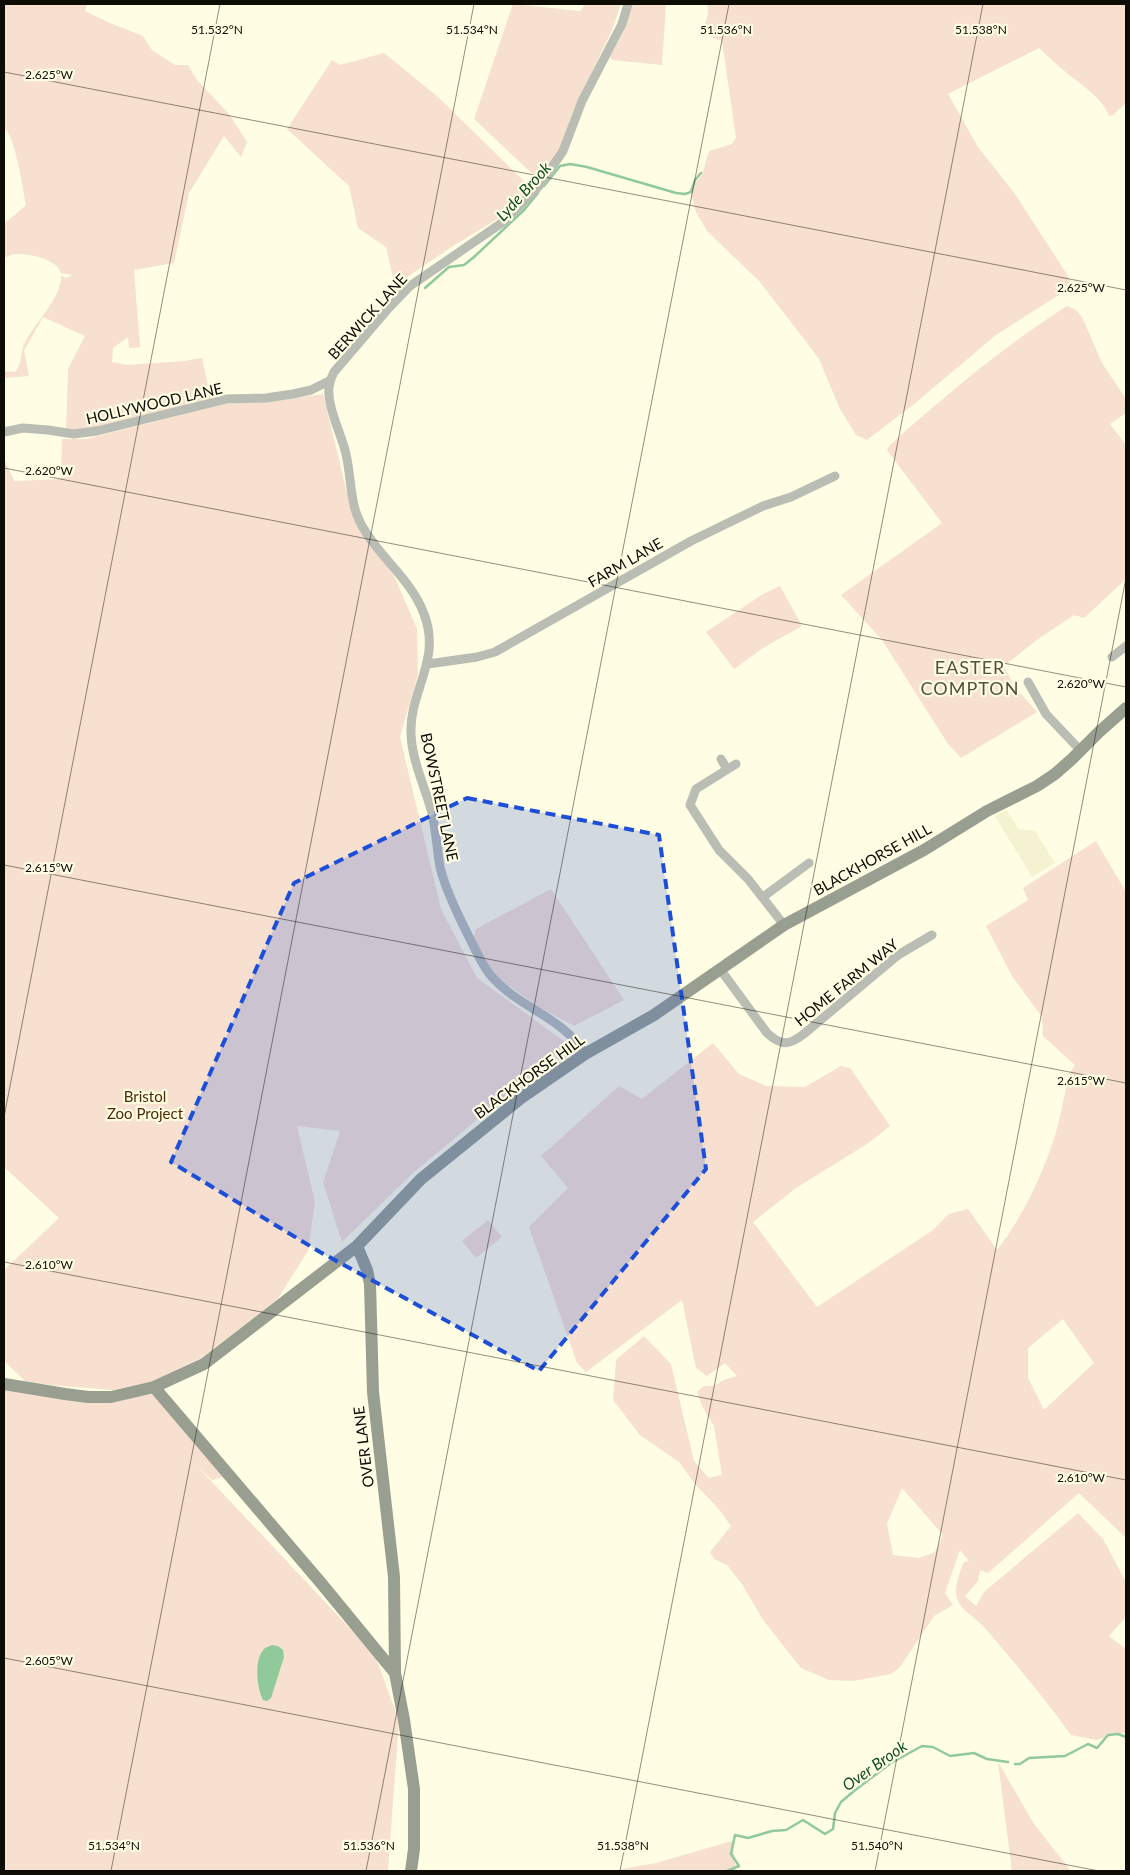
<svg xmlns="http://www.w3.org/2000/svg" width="1130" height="1875" viewBox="0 0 1130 1875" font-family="Lato,sans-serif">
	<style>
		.built { fill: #f5f2d1 }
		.green { fill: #f7e0cf; fill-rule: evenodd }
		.water { fill: #91ca9a }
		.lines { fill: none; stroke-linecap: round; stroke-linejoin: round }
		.stream { stroke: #91ca9a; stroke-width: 2.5 }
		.street { stroke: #b9bdb3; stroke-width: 9 }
		.secondary { stroke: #989f90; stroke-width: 12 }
		.marked { fill: #1d4ed8; fill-opacity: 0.2; stroke: #1d4ed8; stroke-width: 4; stroke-dasharray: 10 6; stroke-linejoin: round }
		.ticks { fill: none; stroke: #0d0c05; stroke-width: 1; stroke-opacity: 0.45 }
		.labels { text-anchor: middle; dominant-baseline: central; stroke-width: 4.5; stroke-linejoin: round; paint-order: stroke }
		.street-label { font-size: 15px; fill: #0d0c05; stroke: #fffde3 }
		.park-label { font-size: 15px; fill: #4e2a05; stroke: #fffde3 }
		.water-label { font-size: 16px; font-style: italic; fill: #0e4d21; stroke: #fffde3 }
		.quarter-label { font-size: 18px; letter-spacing: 1px; fill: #53513c; stroke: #fffde3 }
		.ticks-label { font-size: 12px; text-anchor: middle; fill: #0d0c05; stroke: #fffde3; stroke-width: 4.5; stroke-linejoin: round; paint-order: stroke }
	</style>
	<rect width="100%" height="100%" fill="#fffde3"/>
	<!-- built -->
	<path class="built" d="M1007 810 1018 829 1035 831 1055 863 1032 877 995 816Z"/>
	<!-- green -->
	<path class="green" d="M4 4H87L85 11 110 23 143 36 152 50 175 65H188L197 80 229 114 247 142 241 157 224 136 189 193 174 263 134 270 140 347 129 348 128 337 113 348 112 362 126 365 185 361 202 358 211 400 85 430 66 431 68 369 85 336 43 317 24 351 29 376 4 378V371L15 372C22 365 20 357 23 347 31 326 62 299 61 276L67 278 72 275 61 273C57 259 28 253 15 254 12 254 7 257 4 258V224L26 205C23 189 15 136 4 127Z
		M513 4 580 11 585 4H621L612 30 574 109 559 150 539 180 474 119Z
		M632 4H666L662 65 612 60 610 57 622 35Z
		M707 4H1126V103L1113 115 1109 116C1101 95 1078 83 1062 69 1054 62 1046 55 1039 48L948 94 978 147 1015 194 1068 276 1071 287 996 335 914 404 867 440 856 435 840 409 819 359 801 335 759 281 707 231 696 212 690 189 702 175 709 151 732 144 736 138 722 41 701 33 708 15Z
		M384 53 438 97 532 189 504 215 453 246 407 277 397 295 386 247 358 228 349 186 287 129 332 60 340 65Z
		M1067 306 1076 310 1082 317 1102 363 1126 399V413L1110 424 1126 445V579L1084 618 1074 615 1038 639 1004 666 1014 686 1037 712 961 758 948 744 882 640 841 595 942 523 887 450 890 445C946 395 1003 347 1067 306Z
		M323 394 353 517 395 578 417 629 418 674 400 737 441 909 477 978 568 1044 413 1173 342 1242 323 1182 340 1131 297 1126 315 1202 308 1251 277 1300 201 1358 151 1382 113 1390 27 1383 4 1361V1270L59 1218 4 1167V458L14 481 61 479 62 439H86L224 404 276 401Z
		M780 586 802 626 763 648 734 669 706 632 763 594Z
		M1096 841 1126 892V1538L1079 1493 988 1573 980 1570 978 1581 965 1596 976 1606 984 1592 1078 1513 1103 1539 1126 1582V1617L1109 1636 1126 1649V1732L1096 1740 1071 1735C1044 1697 1014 1662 984 1627 977 1619 963 1611 959 1603 952 1591 959 1574 964 1562L969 1561 960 1550 945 1593 953 1605 934 1616 900 1667 891 1674 853 1681 829 1680 801 1668 763 1620 742 1584 727 1565 714 1559 710 1552 731 1526 718 1508 695 1484 679 1462 640 1435 613 1400 616 1360 644 1336 671 1364 694 1461 709 1478 722 1475 714 1426 703 1408 697 1392 704 1386H713L724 1380 737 1376 725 1363 707 1376 696 1368 682 1300 586 1372 577 1363 529 1227 568 1188 541 1156 619 1086 642 1099 713 1043 739 1074 766 1086 805 1087 841 1066 850 1068 890 1126 867 1144 796 1188 753 1222 817 1307 933 1230 949 1214 968 1209 997 1250C1021 1219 1039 1182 1052 1145 1060 1122 1064 1097 1069 1074L1075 1065 1043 1036 1042 1017 1012 976 986 926 1028 900 1023 888ZM1063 1319 1094 1363 1044 1410 1028 1378V1348ZM902 1488 943 1535 935 1552 919 1558 893 1555 887 1524Z
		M551 889 624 1000 574 1026 539 1007 494 975 473 938 476 929Z
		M488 1220 502 1237 476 1258 462 1241Z
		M4 1387 152 1394 223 1477 212 1480 196 1465 375 1655 399 1721 388 1871H4Z
		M998 1762 1034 1824 1071 1871H1012Z
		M732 1841 736 1871H611L656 1863Z"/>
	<!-- water -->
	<path class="water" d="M272 1645 278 1646 283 1650 284 1657 271 1698 267 1701 263 1700C257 1688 253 1659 265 1648 267 1647 270 1646 272 1645Z"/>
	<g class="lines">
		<!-- stream -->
		<path class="stream" d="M544 186 560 166 570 164 587 167 676 193 685 194 691 192 695 180 701 173
			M425 288 449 267 464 265 474 257 524 210 538 193
			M1015 1764H1020L1029 1758 1065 1756 1088 1744 1097 1748 1108 1735 1118 1734 1126 1737
			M727 1871 739 1866 731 1854 735 1835 748 1838 772 1831 786 1830 803 1820 825 1834 833 1829 835 1813 841 1802 854 1791 891 1763 922 1746 933 1747 950 1756 974 1753 987 1759 1008 1762"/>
		<!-- street -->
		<path class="street" d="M4 432 23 428 48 430 74 434 97 431 227 399 266 398 293 394 311 390 329 381
			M1112 657 1126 646
			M428 664 477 657 495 652 691 541 763 506 791 497 835 476
			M1028 682 1046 714 1081 751
			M721 759 727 769
			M736 764 696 789 690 805 719 850 748 879 784 925
			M763 897 809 863
			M720 969 767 1033C782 1047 790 1045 805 1033L898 955 932 935
			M585 1054C564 1018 520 1008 493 978 485 970 480 959 475 949 463 925 446 892 440 867 437 849 436 831 432 813 425 787 412 761 411 734 409 691 442 660 424 614 411 578 377 556 360 522 350 503 351 475 346 454 342 436 329 411 329 394 328 386 330 380 334 372L387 310 410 286 506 220 539 186 563 151 582 101 622 24 628 4"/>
		<!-- secondary -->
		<path class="secondary" d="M357 1246 367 1270 370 1284 373 1392 394 1577 395 1673 404 1720 414 1789V1849L411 1871
			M4 1384 65 1394 88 1397H111L154 1387 204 1364 357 1246 421 1179 521 1098 585 1054 654 1015 784 925 924 850 987 811 1037 786 1055 774 1072 759 1099 732 1126 708
			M154 1387 321 1583 395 1673"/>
	</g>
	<!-- marked area -->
	<path class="marked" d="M467 798 659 835 706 1169 539 1371 320 1252 171 1162 294 883Z"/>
	<!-- ticks -->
	<path class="ticks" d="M4 72 1126 290M4 468 1126 687M4 865 1126 1083M4 1117 220 4M4 1262 1126 1480M4 1658 1099 1871M111 1871 474 4M366 1871 729 4M620 1871 983 4M875 1871 1126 578"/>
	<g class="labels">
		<!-- street labels -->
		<g class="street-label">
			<text transform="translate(367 316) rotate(-48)">BERWICK LANE</text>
			<text transform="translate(154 403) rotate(-13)">HOLLYWOOD LANE</text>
			<text transform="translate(625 562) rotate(-30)">FARM LANE</text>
			<text transform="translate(440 797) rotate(78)">BOWSTREET LANE</text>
			<text transform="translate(872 859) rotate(-29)">BLACKHORSE HILL</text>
			<text transform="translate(846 982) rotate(-39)">HOME FARM WAY</text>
			<text transform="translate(529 1076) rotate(-36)">BLACKHORSE HILL</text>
			<text transform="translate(363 1447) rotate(-97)">OVER LANE</text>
		</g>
		<!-- park labels -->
		<g class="park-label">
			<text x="145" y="1096">Bristol<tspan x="145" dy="17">Zoo Project</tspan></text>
		</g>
		<!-- water labels -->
		<g class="water-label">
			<text transform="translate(523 191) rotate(-48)">Lyde Brook</text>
			<text transform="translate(874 1765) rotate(-35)">Over Brook</text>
		</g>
		<!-- quarter labels -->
		<g class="quarter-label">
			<text x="970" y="667">EASTER<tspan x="970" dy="21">COMPTON</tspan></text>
		</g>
	</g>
	<g class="ticks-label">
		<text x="217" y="34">51.532°N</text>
		<text x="472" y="34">51.534°N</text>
		<text x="726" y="34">51.536°N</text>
		<text x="981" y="34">51.538°N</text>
		<text x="49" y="79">2.625°W</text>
		<text x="1081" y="292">2.625°W</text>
		<text x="49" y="475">2.620°W</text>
		<text x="1081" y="688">2.620°W</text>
		<text x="49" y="872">2.615°W</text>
		<text x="1081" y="1085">2.615°W</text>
		<text x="49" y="1269">2.610°W</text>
		<text x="1081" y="1482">2.610°W</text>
		<text x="49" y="1665">2.605°W</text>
		<text x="114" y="1850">51.534°N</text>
		<text x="369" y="1850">51.536°N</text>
		<text x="623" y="1850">51.538°N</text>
		<text x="877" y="1850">51.540°N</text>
	</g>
	<!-- border -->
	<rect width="1130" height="1875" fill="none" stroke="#0d0c05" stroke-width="10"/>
</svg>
